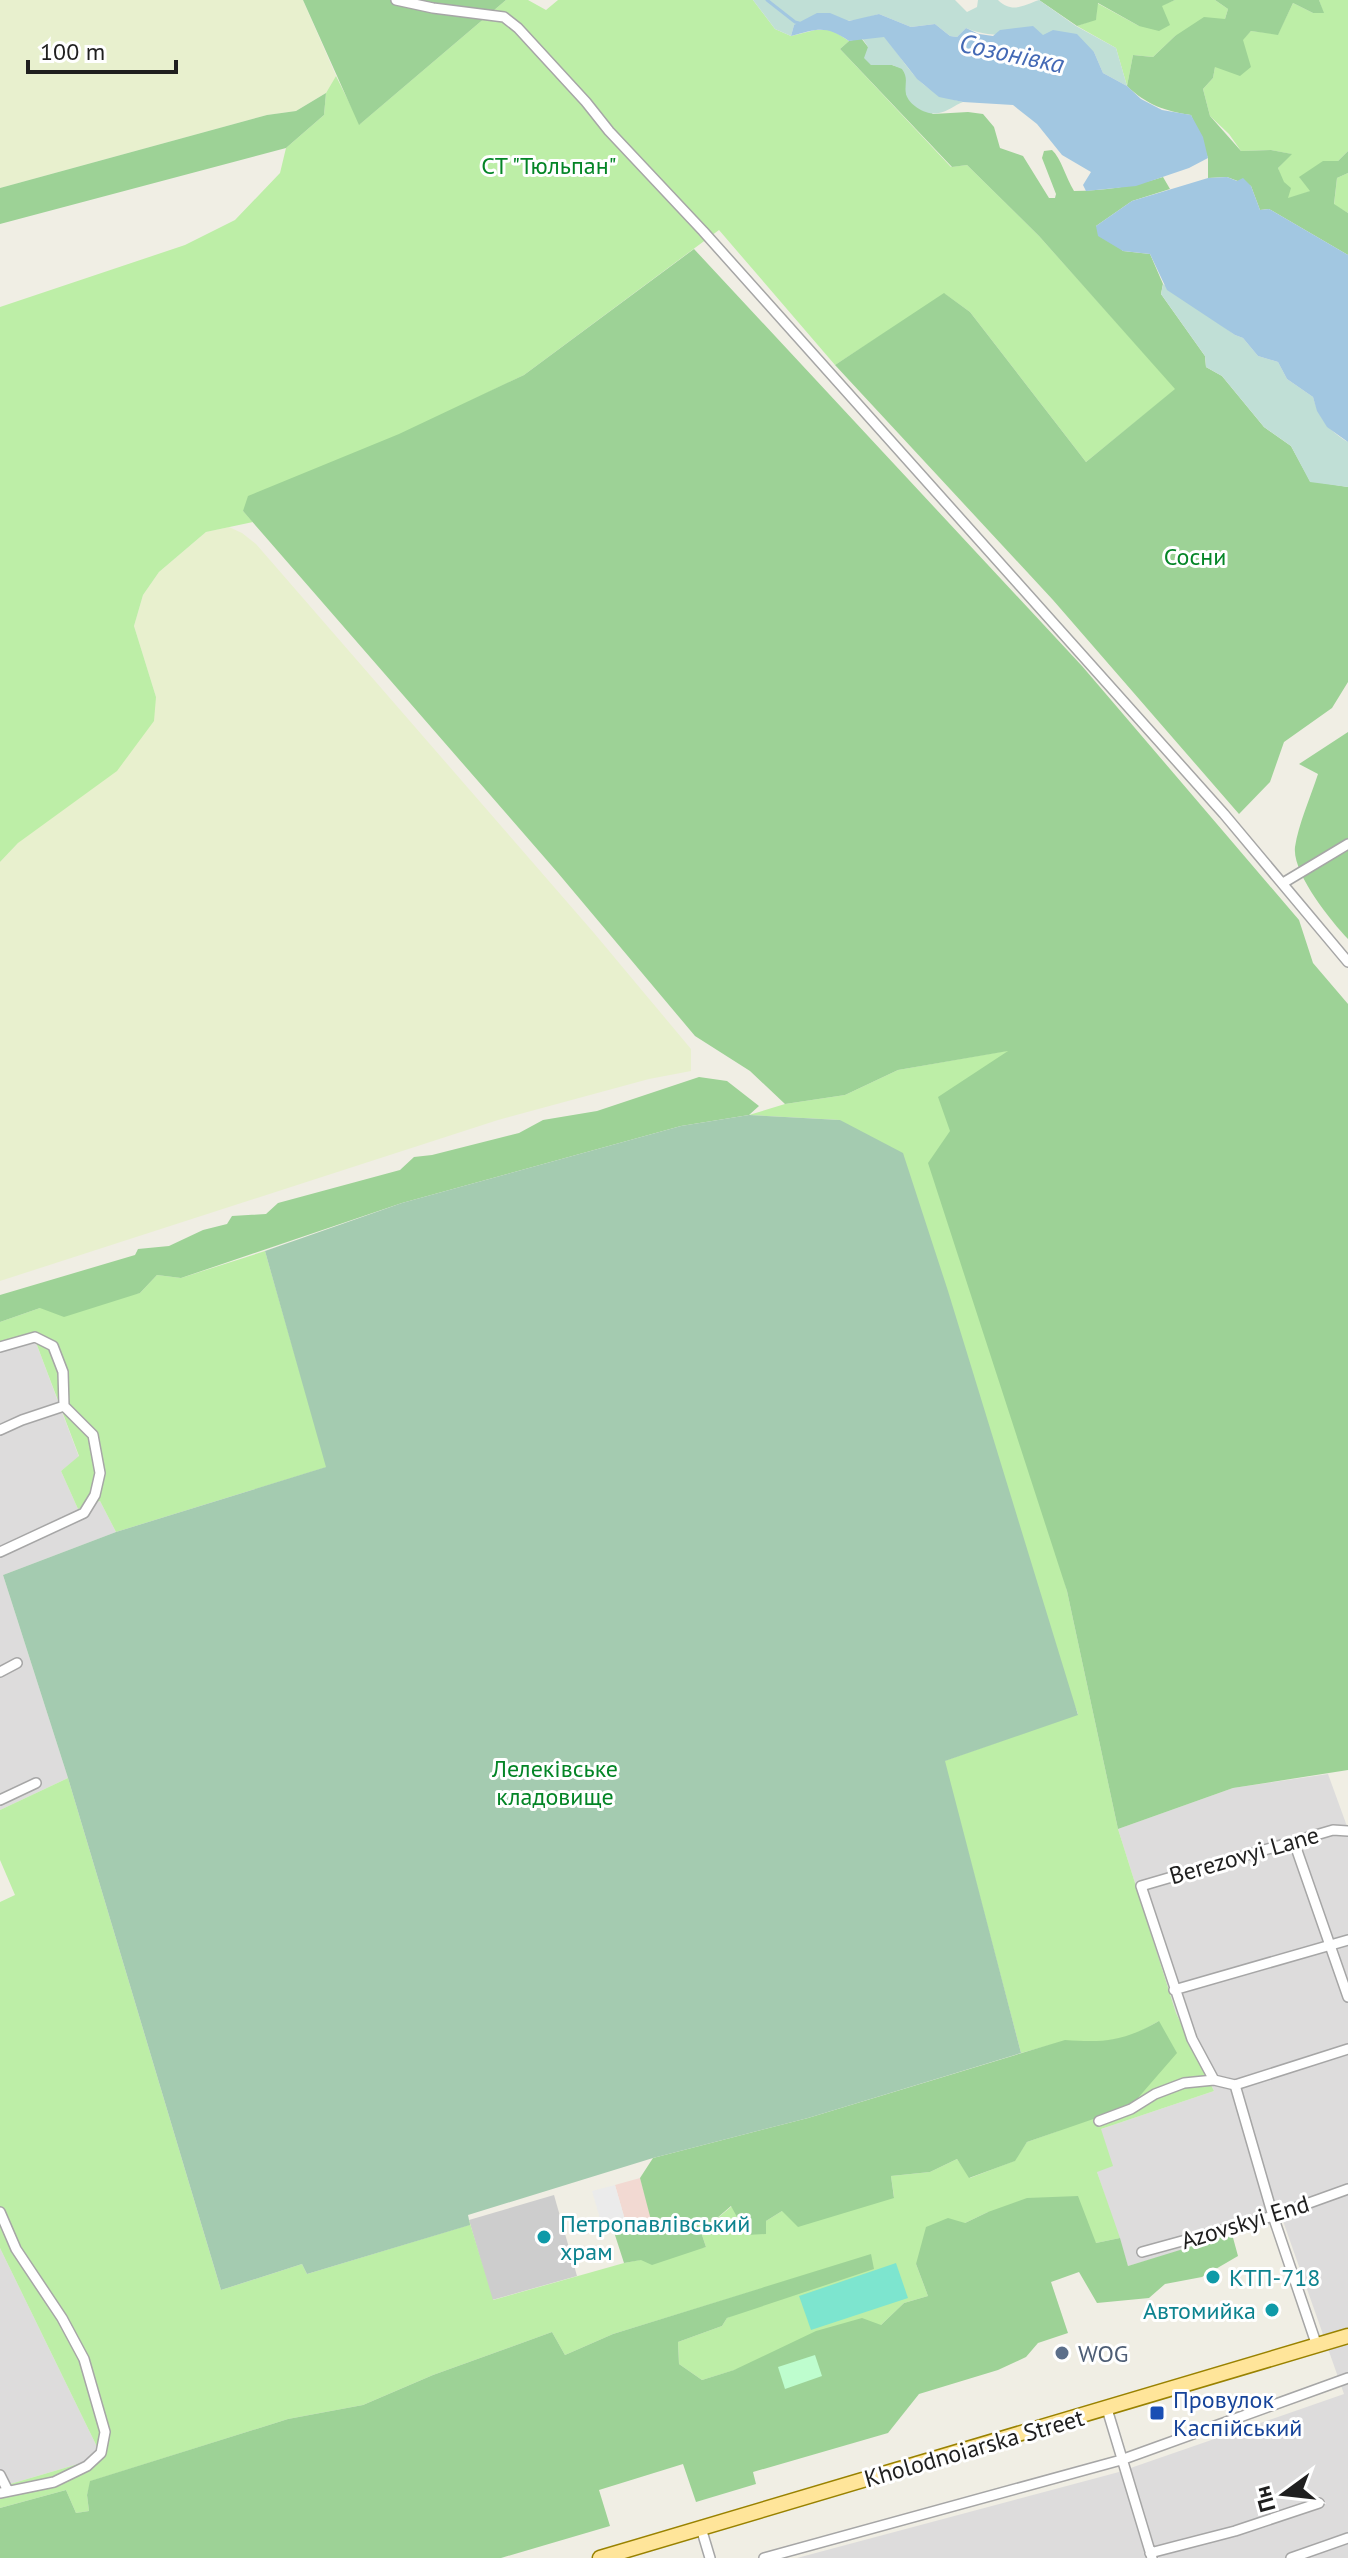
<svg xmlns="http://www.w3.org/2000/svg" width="1348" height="2558" viewBox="0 0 1348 2558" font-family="'PT Sans',sans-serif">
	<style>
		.residential { fill: #dddcdc }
		.commercial { fill: #f2d9d2 }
		.religious { fill: #cdcdcd }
		.farmland { fill: #e8f0ce }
		.grass { fill: #bdeea7 }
		.forest { fill: #9dd296 }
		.wetland { fill: #c0dfd6 }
		.cemetery { fill: #a4cbb0 }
		.park { fill: #befdce }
		.pitch { fill: #7de5cf }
		.parking { fill: #ebebeb }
		.water { fill: #a2c7e1 }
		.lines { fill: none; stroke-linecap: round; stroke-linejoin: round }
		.stream { stroke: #a2c7e1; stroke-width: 3 }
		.minor-casing { stroke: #a6a6a6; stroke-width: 12 }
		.primary-casing { stroke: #998200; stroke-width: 17 }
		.minor { stroke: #fff; stroke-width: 9 }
		.primary { stroke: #ffe59a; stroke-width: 14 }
		.culture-dot { fill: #0f9aa8; stroke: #fff; stroke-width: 3 }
		.service-dot { fill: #5c6f8a; stroke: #fff; stroke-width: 3 }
		.transit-dot { fill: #1a4fb4; stroke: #fff; stroke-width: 3 }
		.labels { text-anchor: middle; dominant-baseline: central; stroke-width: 6; stroke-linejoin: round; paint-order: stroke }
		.park-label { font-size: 24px; fill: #048526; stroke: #fff }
		.street-label { font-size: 24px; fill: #1f1f1f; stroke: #fff }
		.culture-label { font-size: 24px; fill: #0d838f; stroke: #fff; text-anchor: start }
		.service-label { font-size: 24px; fill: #4e5e75; stroke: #fff; text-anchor: start }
		.transit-label { font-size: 24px; fill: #164399; stroke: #fff; text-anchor: start }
		.water-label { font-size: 26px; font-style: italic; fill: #4469b5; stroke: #fff }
	</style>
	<rect width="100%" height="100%" fill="#f0eee4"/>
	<!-- residential -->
	<path class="residential" d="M32 1332 79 1457 61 1471 78 1509 100 1501 116 1532 3 1575 68 1778 0 1810V1342Z
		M1328 1774 1348 1829V2558H797L1119 2472 1344 2394 1283 2221 1128 2266 1097 2172 1101 2129 1214 2091 1176 2013 1118 1829 1233 1788Z
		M0 2248 102 2457 0 2487Z"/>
	<!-- commercial -->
	<path class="commercial" d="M640 2178 652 2220 627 2227 615 2185Z"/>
	<!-- religious -->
	<path class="religious" d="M554 2195 577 2276 492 2300 469 2220Z"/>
	<!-- farmland -->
	<path class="farmland" d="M0 0H303L336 76 326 93 296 111 267 115 0 188Z
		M229 527 242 533 256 544 594 933 691 1049V1071L649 1079 498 1120 0 1281V862L156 697 134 626 143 595 159 572 206 532Z"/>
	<!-- grass -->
	<path class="grass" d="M506 0H528L546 10 558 0H753L775 29 791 36 815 30H832L849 41 840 49 951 167 967 165 1039 236 1176 389 1086 462 970 312 945 294 835 365 719 230 524 375 243 511 253 522 206 532 159 572 143 595 134 626 156 697 154 721 117 771 18 843 0 862V307L185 245 235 220 280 173 286 148 324 115 326 93 336 76 360 124Z
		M1175 0H1215L1228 9 1225 19 1175 36 1153 57 1133 55 1127 86 1116 48 1077 26 1096 19 1097 3 1139 26 1162 5Z
		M1319 0H1348V151L1338 161 1300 178 1311 191 1288 199 1278 168 1291 154 1271 150 1241 151 1229 134 1210 116 1203 89 1213 78 1215 67 1251 31 1278 34 1293 3 1313 13 1323 12Z
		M1348 173V213L1334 205 1337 178Z
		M1011 1050 950 1131 1067 1591 1118 1829 1176 2013 1214 2091 1101 2129 1113 2166 1097 2172 1120 2238 1096 2243 988 2212 965 2223 916 2264 928 2296 904 2303 881 2325 702 2380 679 2364 678 2342 722 2326 727 2318 871 2255 613 2334 565 2355 552 2332 433 2375 363 2405 288 2419 91 2481 87 2495 89 2511 76 2513 66 2490 0 2508V2487L102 2457 0 2248V1902L15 1895 0 1860V1810L68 1778 221 2290 302 2264 307 2274 469 2225V2220L493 2300 624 2263 706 2247 701 2232 732 2206 766 2234V2221L782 2211 894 2197 891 2176 930 2172 957 2159 970 2178 1014 2161 1027 2142 1058 2131 1159 2021 1132 2036 1096 2043 1065 2041 1021 2053 944 1761 1078 1714 840 1120 749 1115 785 1104 845 1095 898 1070Z
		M265 1251 327 1467 116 1532 100 1501 78 1509 61 1471 79 1456 32 1332 0 1342V1322L40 1308 140 1293 157 1275 181 1278Z"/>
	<!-- forest -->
	<path class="forest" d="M303 0H506L359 125Z
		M1039 0H1175L1162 6 1170 25 1159 31 1139 26 1098 3 1096 20 1077 26Z
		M1215 0H1319L1324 13H1313L1293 3 1278 35 1251 31 1243 40 1251 67 1240 76 1215 67 1213 78 1203 89 1210 116 1241 151 1271 150 1292 154 1278 168 1284 182 1291 188 1288 198 1310 191 1299 177 1323 161H1338L1348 151V173L1337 178 1334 204 1348 213V255L1269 209 1260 210 1251 186 1227 177 1208 178V158L1191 115C1165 111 1147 105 1127 86L1133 55 1153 57 1175 36 1204 17 1225 19 1228 9Z
		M861 38 868 47 871 65H892L902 68 907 76 906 94 933 114 968 112 983 114 994 127 1000 148 1023 156 1049 198H1055L1056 194 1042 158 1044 151 1052 150C1061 158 1066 178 1074 191 1103 191 1134 186 1163 177L1170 189 1132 201 1096 226 1123 251 1150 254 1163 284 1161 294 1205 356 1206 367 1222 376 1264 427 1291 446 1310 481 1348 487V682L1332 708 1284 742 1270 782 1239 814 1053 600 835 365 944 293 970 312 1086 462 1175 389 1039 236 967 165 952 167 840 49 849 41Z
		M326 93 324 115 286 148 0 224V188L267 115 296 111Z
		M694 249 1082 666 1299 920 1313 963 1348 1004V1770L1233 1788 1118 1829 1067 1591 928 1163 950 1131 938 1097 1008 1051 898 1070 845 1095 785 1104 750 1071 695 1036 558 873 243 511 248 496 399 434 524 375Z
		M1348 732V939C1331 921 1292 873 1295 847 1298 825 1311 796 1318 774L1299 764Z
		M699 1077 727 1081 759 1106 749 1115 681 1126 402 1203 181 1278 157 1275 140 1293 64 1317 40 1308 0 1322V1295L135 1255 138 1249 169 1246 203 1230 227 1224 232 1216 266 1214 278 1203 400 1170 414 1157 432 1155 519 1133 543 1120 597 1111Z
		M1159 2021 1177 2053 1131 2106 1027 2142 1015 2161 969 2178 957 2159 930 2172 891 2176 894 2198 798 2227 782 2211 766 2221V2234L747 2235 731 2206 701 2232 706 2247 652 2265 641 2260 624 2263 614 2232 651 2220 640 2178 653 2158 808 2118 1065 2040C1105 2043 1124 2041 1159 2021Z
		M1078 2196 1096 2243 1120 2238 1128 2266 1232 2234 1238 2256 1202 2277 1165 2284 1149 2298 1097 2303 1079 2272 1051 2282 1068 2333 1038 2343 1026 2357 998 2370 919 2394 888 2433 753 2472 756 2484 696 2502 683 2464 599 2490 610 2526 501 2558H0V2508L66 2490 76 2513 89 2511 87 2495 90 2481 288 2419 363 2405 433 2375 552 2332 565 2355 613 2334 871 2254 874 2269 727 2318 722 2326 678 2342 679 2364 702 2380 734 2370 816 2331 862 2318 881 2325 904 2303 928 2296 916 2264 926 2227 948 2218 965 2223 988 2212 1027 2198Z"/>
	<!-- wetland -->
	<path class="wetland" d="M753 0H955L967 12 977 7 978 0H998C1012 14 1024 5 1039 0L1076 26 1116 48 1127 86 1103 73 1094 52C1077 47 1058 37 1040 36 1014 33 991 39 966 28L957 37 950 36 935 24 911 27 879 14 858 20 794 25 791 36 775 29Z
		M884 36C911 69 917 92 963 102 955 105 947 112 939 113 928 116 909 106 906 94 904 84 909 79 902 69L892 65H871L864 58 868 47 862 38Z
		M1163 284 1235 335 1243 338 1258 356 1278 362 1287 379 1313 397C1319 418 1329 431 1348 442V487L1310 482 1291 446 1264 427 1222 376 1206 367 1205 356 1161 294Z"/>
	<!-- cemetery -->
	<path class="cemetery" d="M749 1115 840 1120 903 1153 948 1291 1078 1715 945 1761 1021 2053 808 2118 653 2158 468 2215 470 2225 307 2274 302 2264 221 2290 68 1778 3 1575 116 1532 326 1467 265 1251 402 1203 681 1126Z"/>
	<!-- park -->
	<path class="park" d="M815 2355 822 2376 785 2389 778 2367Z"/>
	<!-- pitch -->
	<path class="pitch" d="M896 2263 908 2298 811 2330 799 2296Z"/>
	<!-- parking -->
	<path class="parking" d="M615 2185 627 2227 604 2233 592 2191Z"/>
	<!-- water -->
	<path class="water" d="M817 13H830L849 21 879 14 911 27 935 24 950 36 957 37 966 28 979 34 993 36 1000 30 1033 26 1043 35 1053 30 1077 34 1094 52 1103 73 1127 86 1141 99 1162 110 1191 115 1203 137 1208 158 1189 168 1136 186 1086 191 1083 185 1091 172 1062 155 1037 124 1013 105 963 102 939 97 917 79 884 37 849 41C825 25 818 29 791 36L794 25Z
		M1227 177 1237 181 1243 178 1251 186 1260 210 1269 209 1348 255V442L1327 427 1317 411 1313 397 1287 379 1278 362 1258 356 1243 338 1235 335 1167 290 1150 254 1123 251 1098 236 1096 226 1132 201 1208 178Z"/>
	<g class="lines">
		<!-- stream -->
		<path class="stream" d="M767 0 795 22 799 23"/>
		<defs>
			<path id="minor" d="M396 0 433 8 504 17 518 28 586 102 609 131 703 231 1224 814 1348 962
				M1283 883 1348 844
				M0 1347 35 1337 53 1346 63 1372 64 1406 93 1435 100 1473 95 1495 84 1513 0 1552
				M0 1430 22 1420 64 1406
				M0 1672 17 1663
				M0 1800 36 1783
				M1294 1842 1348 1997
				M1174 1990 1348 1940
				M1214 2080 1192 2039 1141 1886 1333 1830 1348 1831
				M1235 2085 1273 2216 1317 2346
				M1099 2121 1131 2109 1155 2094 1184 2083 1214 2080 1235 2085 1348 2049
				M0 2212 16 2249 62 2318 84 2359 105 2432 101 2453 87 2466 54 2482 0 2493
				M1142 2252 1273 2216 1348 2189
				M1107 2409 1152 2558
				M0 2475 8 2491
				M701 2528 710 2558
				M1150 2553 1235 2531 1319 2503
				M764 2558 1121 2460 1348 2378
				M1291 2558 1348 2538"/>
			<path id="primary" d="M600 2558 1348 2336"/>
		</defs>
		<!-- minor casing -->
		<use href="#minor" class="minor-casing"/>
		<!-- primary casing -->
		<use href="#primary" class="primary-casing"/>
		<!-- minor -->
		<use href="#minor" class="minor"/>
		<!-- primary -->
		<use href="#primary" class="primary"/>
	</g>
	<!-- markers -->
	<g class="culture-dot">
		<circle cx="544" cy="2237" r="8"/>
		<circle cx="1213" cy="2277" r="8"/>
		<circle cx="1272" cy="2310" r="8"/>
	</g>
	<circle class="service-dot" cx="1062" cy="2353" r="8"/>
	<rect class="transit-dot" x="1149" y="2405" width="16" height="16" rx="4"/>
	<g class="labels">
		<!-- park labels -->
		<g class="park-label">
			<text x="549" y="165">СТ "Тюльпан"</text>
			<text x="1195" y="556">Сосни</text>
			<text x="555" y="1768">Лелеківське<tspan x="555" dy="28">кладовище</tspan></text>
		</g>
		<!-- street labels -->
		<g class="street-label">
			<text transform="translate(1244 1855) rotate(-16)">Berezovyi Lane</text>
			<text transform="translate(1245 2222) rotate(-17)">Azovskyi End</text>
			<text transform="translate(974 2448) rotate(-16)">Kholodnoiarska Street</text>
		</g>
		<!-- culture labels -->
		<g class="culture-label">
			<text x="560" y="2223">Петропавлівський<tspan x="560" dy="28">храм</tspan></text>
			<text x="1229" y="2277">КТП-718</text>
			<text x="1256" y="2310" text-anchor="end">Автомийка</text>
		</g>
		<!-- service labels -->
		<g class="service-label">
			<text x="1078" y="2353">WOG</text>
		</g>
		<!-- transit labels -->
		<g class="transit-label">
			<text x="1173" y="2399">Провулок<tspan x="1173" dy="28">Каспійський</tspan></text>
		</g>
		<!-- water labels -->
		<g class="water-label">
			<text transform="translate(1012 53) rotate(12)">Созонівка</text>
		</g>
	</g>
	<!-- north arrow -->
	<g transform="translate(1284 2494) rotate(255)" stroke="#ffffff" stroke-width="6" paint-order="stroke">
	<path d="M0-6L14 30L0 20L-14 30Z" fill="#1f1f1f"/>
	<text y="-12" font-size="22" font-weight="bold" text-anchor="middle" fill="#1f1f1f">Пн</text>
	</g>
	<!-- scale -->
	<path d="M28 60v12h148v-12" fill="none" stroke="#1f1f1f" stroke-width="4"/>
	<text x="40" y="60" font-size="24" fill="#1f1f1f" stroke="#ffffff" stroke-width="6" paint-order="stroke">100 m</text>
</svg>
